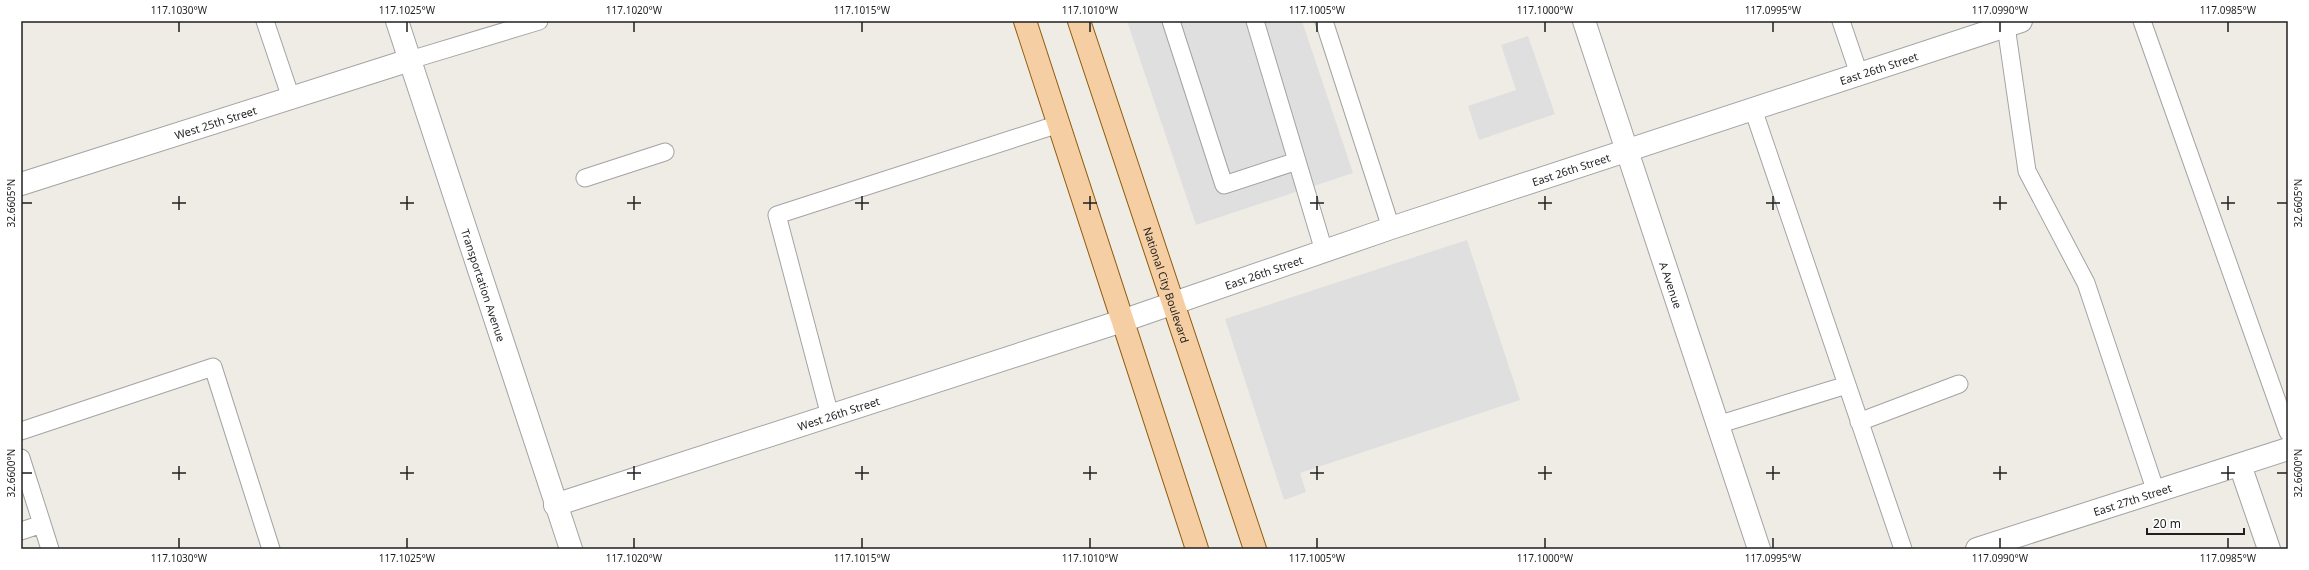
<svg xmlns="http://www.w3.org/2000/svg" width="2309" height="570" viewBox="0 0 2309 570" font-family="'Noto Sans',sans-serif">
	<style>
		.parking { fill: #dfdfdf }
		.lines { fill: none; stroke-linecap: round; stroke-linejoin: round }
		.service-casing { stroke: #a3a3a3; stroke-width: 19 }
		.minor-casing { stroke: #a3a3a3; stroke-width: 24 }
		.primary-casing { stroke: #905c0a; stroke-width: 24 }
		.service { stroke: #fff; stroke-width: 17 }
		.minor { stroke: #fff; stroke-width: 22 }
		.primary { stroke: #f6cea4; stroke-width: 22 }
		.ticks { fill: none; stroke: #1f1f1f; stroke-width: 1.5 }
		.labels { text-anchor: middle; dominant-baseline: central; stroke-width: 3; stroke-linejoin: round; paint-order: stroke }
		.street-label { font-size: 11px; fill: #1f1f1f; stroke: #fff }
		.neatline { fill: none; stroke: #1f1f1f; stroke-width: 1.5 }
		.ticks-label { font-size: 10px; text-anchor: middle; fill: #1f1f1f }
	</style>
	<rect width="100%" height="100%" fill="#efece6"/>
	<!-- parking -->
	<path class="parking" d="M1127 21H1302L1353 173 1196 225Z
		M1528 36 1555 114 1479 140 1468 106 1516 90 1501 45Z
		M1467 240 1520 400 1300 473 1306 492 1284 500 1225 319Z"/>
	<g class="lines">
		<defs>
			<path id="service" d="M265 21 291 98
				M1171 21 1224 185 1297 161
				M1255 21 1324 251
				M1324 21 1391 228
				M1841 21 1859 74
				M2142 21 2288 432
				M2006 26 2027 171 2086 283 2156 492
				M410 60 539 21
				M1753 109 1903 549
				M585 178 665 152
				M830 416 777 215 1059 124
				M1859 422 1959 384
				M1717 425 1847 385
				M21 431 213 367 271 549
				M21 458 50 549
				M21 531 42 524"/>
			<g id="minor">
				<path id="s1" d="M397 21 571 549"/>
				<path id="s2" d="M1584 21 1759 549"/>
				<path id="s3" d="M21 184 410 60"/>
				<path d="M2240 465 2269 549"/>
				<path id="s4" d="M555 505 1122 321 1391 228 2021 21"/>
				<path id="s5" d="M1977 549 2288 449"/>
			</g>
			<g id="primary">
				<path d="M1025 21 1197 549"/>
				<path id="s6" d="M1079 21 1255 549"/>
			</g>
		</defs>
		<!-- service casing -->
		<use href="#service" class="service-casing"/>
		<!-- minor casing -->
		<use href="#minor" class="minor-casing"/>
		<!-- primary casing -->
		<use href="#primary" class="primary-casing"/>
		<!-- service -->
		<use href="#service" class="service"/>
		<!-- minor -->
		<use href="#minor" class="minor"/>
		<!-- primary -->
		<use href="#primary" class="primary"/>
	</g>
	<!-- ticks -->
	<path class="ticks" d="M179 22V32M407 22V32M634 22V32M862 22V32M1090 22V32M1317 22V32M1545 22V32M1773 22V32M2000 22V32M2228 22V32M179 196V210M407 196V210M634 196V210M862 196V210M1090 196V210M1317 196V210M1545 196V210M1773 196V210M2000 196V210M2228 196V210M22 203H32M172 203H186M400 203H414M627 203H641M855 203H869M1083 203H1097M1310 203H1324M1538 203H1552M1766 203H1780M1993 203H2007M2221 203H2235M2277 203H2287M179 466V480M407 466V480M634 466V480M862 466V480M1090 466V480M1317 466V480M1545 466V480M1773 466V480M2000 466V480M2228 466V480M22 473H32M172 473H186M400 473H414M627 473H641M855 473H869M1083 473H1097M1310 473H1324M1538 473H1552M1766 473H1780M1993 473H2007M2221 473H2235M2277 473H2287M179 538V548M407 538V548M634 538V548M862 538V548M1090 538V548M1317 538V548M1545 538V548M1773 538V548M2000 538V548M2228 538V548"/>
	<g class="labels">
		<!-- street labels -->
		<g class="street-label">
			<text stroke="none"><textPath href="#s4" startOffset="1394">East 26th Street</textPath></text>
			<text stroke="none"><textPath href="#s3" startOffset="204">West 25th Street</textPath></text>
			<text stroke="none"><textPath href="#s4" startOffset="1070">East 26th Street</textPath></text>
			<text stroke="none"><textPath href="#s4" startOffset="746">East 26th Street</textPath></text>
			<text stroke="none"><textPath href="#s1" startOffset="278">Transportation Avenue</textPath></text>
			<text stroke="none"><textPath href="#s6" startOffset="278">National City Boulevard</textPath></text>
			<text stroke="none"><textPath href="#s2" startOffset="278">A Avenue</textPath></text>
			<text stroke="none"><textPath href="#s4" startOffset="298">West 26th Street</textPath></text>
			<text stroke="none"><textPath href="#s5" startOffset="163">East 27th Street</textPath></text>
		</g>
	</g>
	<!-- border -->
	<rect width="2309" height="570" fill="none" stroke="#ffffff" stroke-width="44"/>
	<!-- scale -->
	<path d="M2147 528v6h97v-6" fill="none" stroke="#1f1f1f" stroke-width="2"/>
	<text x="2153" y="528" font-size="12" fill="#1f1f1f" stroke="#ffffff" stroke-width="3" paint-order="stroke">20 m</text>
	<rect x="22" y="22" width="2265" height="526" class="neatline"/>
	<g class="ticks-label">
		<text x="179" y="14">117.1030°W</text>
		<text x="407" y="14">117.1025°W</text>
		<text x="634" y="14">117.1020°W</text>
		<text x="862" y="14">117.1015°W</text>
		<text x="1090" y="14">117.1010°W</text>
		<text x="1317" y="14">117.1005°W</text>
		<text x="1545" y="14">117.1000°W</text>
		<text x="1773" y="14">117.0995°W</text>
		<text x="2000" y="14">117.0990°W</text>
		<text x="2228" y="14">117.0985°W</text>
		<text transform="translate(11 203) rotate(-90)" y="4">32.6605°N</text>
		<text transform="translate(2298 203) rotate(-90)" y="4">32.6605°N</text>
		<text transform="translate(11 473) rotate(-90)" y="4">32.6600°N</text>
		<text transform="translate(2298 473) rotate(-90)" y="4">32.6600°N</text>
		<text x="179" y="562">117.1030°W</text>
		<text x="407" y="562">117.1025°W</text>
		<text x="634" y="562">117.1020°W</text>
		<text x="862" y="562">117.1015°W</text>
		<text x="1090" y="562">117.1010°W</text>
		<text x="1317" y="562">117.1005°W</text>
		<text x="1545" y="562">117.1000°W</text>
		<text x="1773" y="562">117.0995°W</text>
		<text x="2000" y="562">117.0990°W</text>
		<text x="2228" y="562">117.0985°W</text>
	</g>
</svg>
